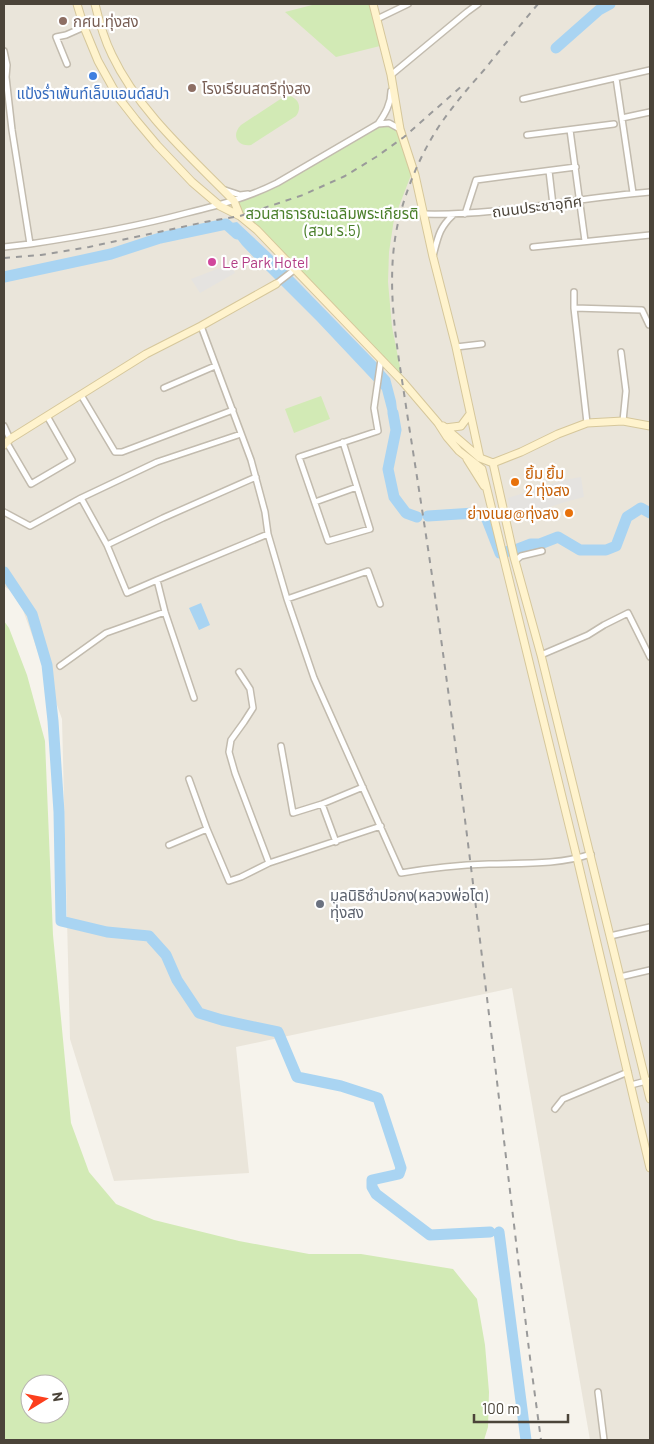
<svg xmlns="http://www.w3.org/2000/svg" width="654" height="1444" viewBox="0 0 654 1444" font-family="Barlow,'Noto Sans Thai',sans-serif">
	<style>
		.residential { fill: #eae5da }
		.green { fill: #d2eab5; fill-rule: evenodd }
		.parking { fill: #e5e3e0 }
		.water { fill: #a9d4f2 }
		.lines { fill: none; stroke-linecap: round; stroke-linejoin: round }
		.river { stroke: #a9d4f2; stroke-width: 11 }
		.street-casing { stroke: #c2bbae; stroke-width: 8 }
		.secondary-casing { stroke: #d6c79b; stroke-width: 9 }
		.street { stroke: #fff; stroke-width: 5 }
		.secondary { stroke: #fff3cd; stroke-width: 7 }
		.rail { stroke: #9a9a9a; stroke-width: 2; stroke-dasharray: 6 6; stroke-linecap: butt }
		.education-dot { fill: #8d6e63; stroke: #fff; stroke-width: 2 }
		.shop-dot { fill: #3f7fe0; stroke: #fff; stroke-width: 2 }
		.hotel-dot { fill: #d1479c; stroke: #fff; stroke-width: 2 }
		.food-dot { fill: #e8710a; stroke: #fff; stroke-width: 2 }
		.worship-dot { fill: #6b7280; stroke: #fff; stroke-width: 2 }
		.labels { text-anchor: middle; dominant-baseline: central; stroke-width: 4.5; stroke-linejoin: round; paint-order: stroke }
		.education-label { font-size: 15px; fill: #785e54; stroke: #fff; text-anchor: start }
		.shop-label { font-size: 15px; fill: #366cbe; stroke: #fff }
		.street-label { font-size: 15px; fill: #4b4439; stroke: #fff }
		.park-label { font-size: 15px; fill: #4a7f2a; stroke: #fff }
		.hotel-label { font-size: 15px; fill: #b23c85; stroke: #fff; text-anchor: start }
		.food-label { font-size: 15px; fill: #c56008; stroke: #fff; text-anchor: start }
		.worship-label { font-size: 15px; fill: #5b616d; stroke: #fff; text-anchor: start }
	</style>
	<rect width="100%" height="100%" fill="#f6f3ec"/>
	<!-- residential -->
	<path class="residential" d="M4 4H650V1440H590L512 988 236 1047 249 1173 114 1181 70 1039 62 719 18 596 4 586Z"/>
	<!-- green -->
	<path class="green" d="M316 4H373L384 45 336 57 285 12Z
		M290 96C299 99 302 108 296 116L251 145C237 147 231 135 241 125L282 98Z
		M384 123 400 129 413 170 394 219 389 252 388 282 392 327 403 382 240 216 234 201 261 191Z
		M321 396 330 419 294 433 285 409Z
		M4 621 9 628 27 675 45 741 53 935 71 1123 89 1172 116 1204 154 1220 239 1241 309 1254H361L453 1269 477 1299 485 1345 489 1392 488 1427 484 1440H4ZM30 1384H60V1414H30Z"/>
	<!-- parking -->
	<path class="parking" d="M230 264 235 273 200 293 191 279Z
		M581 477 584 497 565 502 512 520 508 498 564 480Z"/>
	<!-- water -->
	<path class="water" d="M237 222 269 252 376 362 390 378 396 401 399 427 392 428 382 390 317 321 262 266 242 245 226 224Z
		M201 603 210 625 199 630 189 608Z"/>
	<g class="lines">
		<!-- river -->
		<path class="river" d="M556 48 599 10 610 4
			M4 277 111 254 160 238 226 224 237 234
			M393 413 396 430 388 469 394 497 406 513 417 517
			M428 516 474 513 486 517 500 553 518 549 531 544H540L558 537 580 550H606L616 546 627 517 641 508 650 513
			M4 572 32 614 47 665 53 721 59 812 61 921 107 932 149 936 166 955 177 980 199 1013 222 1020 278 1032 297 1077 341 1086 378 1098 401 1168 399 1174 372 1180V1187L376 1194 430 1235 490 1232
			M499 1232 526 1440"/>
		<defs>
			<path id="street" d="M377 19 408 4
				M4 51 7 65 6 77 12 130 30 244 4 247
				M67 64 56 37 66 35 84 27
				M391 77V75L467 12 478 4
				M616 78 633 193
				M523 99 650 70
				M622 118 650 112
				M378 124 389 123 400 129
				M570 130 585 241
				M527 135 614 124
				M549 171 553 205
				M225 190 240 195 248 194
				M423 214C500 216 574 198 650 192
				M465 214 476 180 576 167
				M30 244C83 236 135 227 187 213 219 205 247 198 277 183L378 124C385 114 391 104 391 91
				M533 247 650 235
				M433 256C438 237 439 228 453 215
				M276 284 294 270
				M574 292V308
				M201 326 251 460 265 512 268 534 287 599 314 678 401 873C430 868 459 865 489 864 522 863 559 865 591 854
				M456 347 482 344
				M621 352 626 391 623 421
				M164 388 215 366
				M81 395 115 452H122L233 410
				M587 423 574 308 642 310 649 325H650
				M4 426 10 439
				M343 442 370 529 328 541 299 457 378 431 374 408 381 359
				M7 443 31 484 72 460 47 416
				M81 498 107 545 127 593 157 580 268 534
				M315 502 357 487
				M4 512 30 526 81 498 157 462 241 434
				M107 545 163 518 256 477
				M515 561 521 556 542 551
				M157 580 165 612 194 698
				M287 599 368 571 380 604
				M541 655 588 635 604 625 628 613 650 657
				M60 666 106 633 165 612
				M239 672 250 689 253 708 244 722 231 740 229 752 235 773 269 863
				M281 746 293 813 322 804 363 787
				M189 779 207 829 229 881 241 877 269 863 381 826
				M322 804 336 842
				M169 845 207 829
				M610 936 650 927
				M620 977 650 970
				M631 1085 650 1080
				M555 1109 563 1099 628 1072
				M598 1392 604 1440"/>
			<path id="secondary" d="M77 4 84 27 98 61 118 97 136 120 157 145 192 182 220 206 240 216 257 230 403 382 438 423 447 437 459 451 482 469 577 858 650 1168
				M95 4C99 21 104 39 112 55 139 112 191 157 234 201L240 216
				M373 4 391 75 400 129 415 175 433 257 456 347 480 458
				M443 426 480 458 493 463 514 557 541 655 650 1099
				M445 428 461 426 470 414
				M4 445 10 439 146 354 201 326 276 284
				M467 459 484 486
				M493 463 521 452 558 434 587 423 623 421 650 426"/>
		</defs>
		<!-- street casing -->
		<use href="#street" class="street-casing"/>
		<!-- secondary casing -->
		<use href="#secondary" class="secondary-casing"/>
		<!-- street -->
		<use href="#street" class="street"/>
		<!-- secondary -->
		<use href="#secondary" class="secondary"/>
		<!-- rail -->
		<path class="rail" d="M538 4C520 25 502 48 484 70 470 86 456 102 444 119 423 148 406 188 398 223 384 285 398 351 407 413 417 477 427 540 436 603 472 857 500 1112 531 1366L541 1440
			M4 258 41 255 89 247 205 222 240 216 303 195 345 176 376 157 404 137 463 85"/>
	</g>
	<!-- markers -->
	<g class="education-dot">
		<circle cx="63" cy="21" r="5"/>
		<circle cx="192" cy="88" r="5"/>
	</g>
	<circle class="shop-dot" cx="93" cy="76" r="5"/>
	<circle class="hotel-dot" cx="212" cy="262" r="5"/>
	<g class="food-dot">
		<circle cx="515" cy="482" r="5"/>
		<circle cx="569" cy="513" r="5"/>
	</g>
	<circle class="worship-dot" cx="320" cy="904" r="5"/>
	<g class="labels">
		<!-- education labels -->
		<g class="education-label">
			<text x="73" y="21">กศน.ทุ่งสง</text>
			<text x="202" y="88">โรงเรียนสตรีทุ่งสง</text>
		</g>
		<!-- shop labels -->
		<g class="shop-label">
			<text x="93" y="93">แป้งร่ำเพ้นท์เล็บแอนด์สปา</text>
		</g>
		<!-- street labels -->
		<g class="street-label">
			<text transform="translate(537 206) rotate(-7)">ถนนประชาอุทิศ</text>
		</g>
		<!-- park labels -->
		<g class="park-label">
			<text x="332" y="213">สวนสาธารณะเฉลิมพระเกียรติ<tspan x="332" dy="17">(สวน ร.5)</tspan></text>
		</g>
		<!-- hotel labels -->
		<g class="hotel-label">
			<text x="222" y="262">Le Park Hotel</text>
		</g>
		<!-- food labels -->
		<g class="food-label">
			<text x="525" y="473">ยิ้ม ยิ้ม<tspan x="525" dy="17">2 ทุ่งสง</tspan></text>
			<text x="559" y="513" text-anchor="end">ย่างเนย@ทุ่งสง</text>
		</g>
		<!-- worship labels -->
		<g class="worship-label">
			<text x="330" y="895">มูลนิธิซำปอกง(หลวงพ่อโต)<tspan x="330" dy="17">ทุ่งสง</tspan></text>
		</g>
	</g>
	<!-- border -->
	<rect width="654" height="1444" fill="none" stroke="#4b4439" stroke-width="10"/>
	<!-- north arrow -->
	<g transform="translate(45 1399) rotate(80)"><circle r="24" fill="#ffffff" stroke="#b7b4b0"/>
	<path d="M0-4L9 19L0 12L-9 19Z" fill="#fc3f1d"/>
	<text y="-8" font-size="14" font-weight="bold" text-anchor="middle" fill="#4b4439">N</text>
	</g>
	<!-- scale -->
	<path d="M474 1414v8h94v-8" fill="none" stroke="#4b4439" stroke-width="2.5"/>
	<text x="482" y="1414" font-size="15" fill="#4b4439" stroke="#ffffff" stroke-width="4" paint-order="stroke">100 m</text>
</svg>
